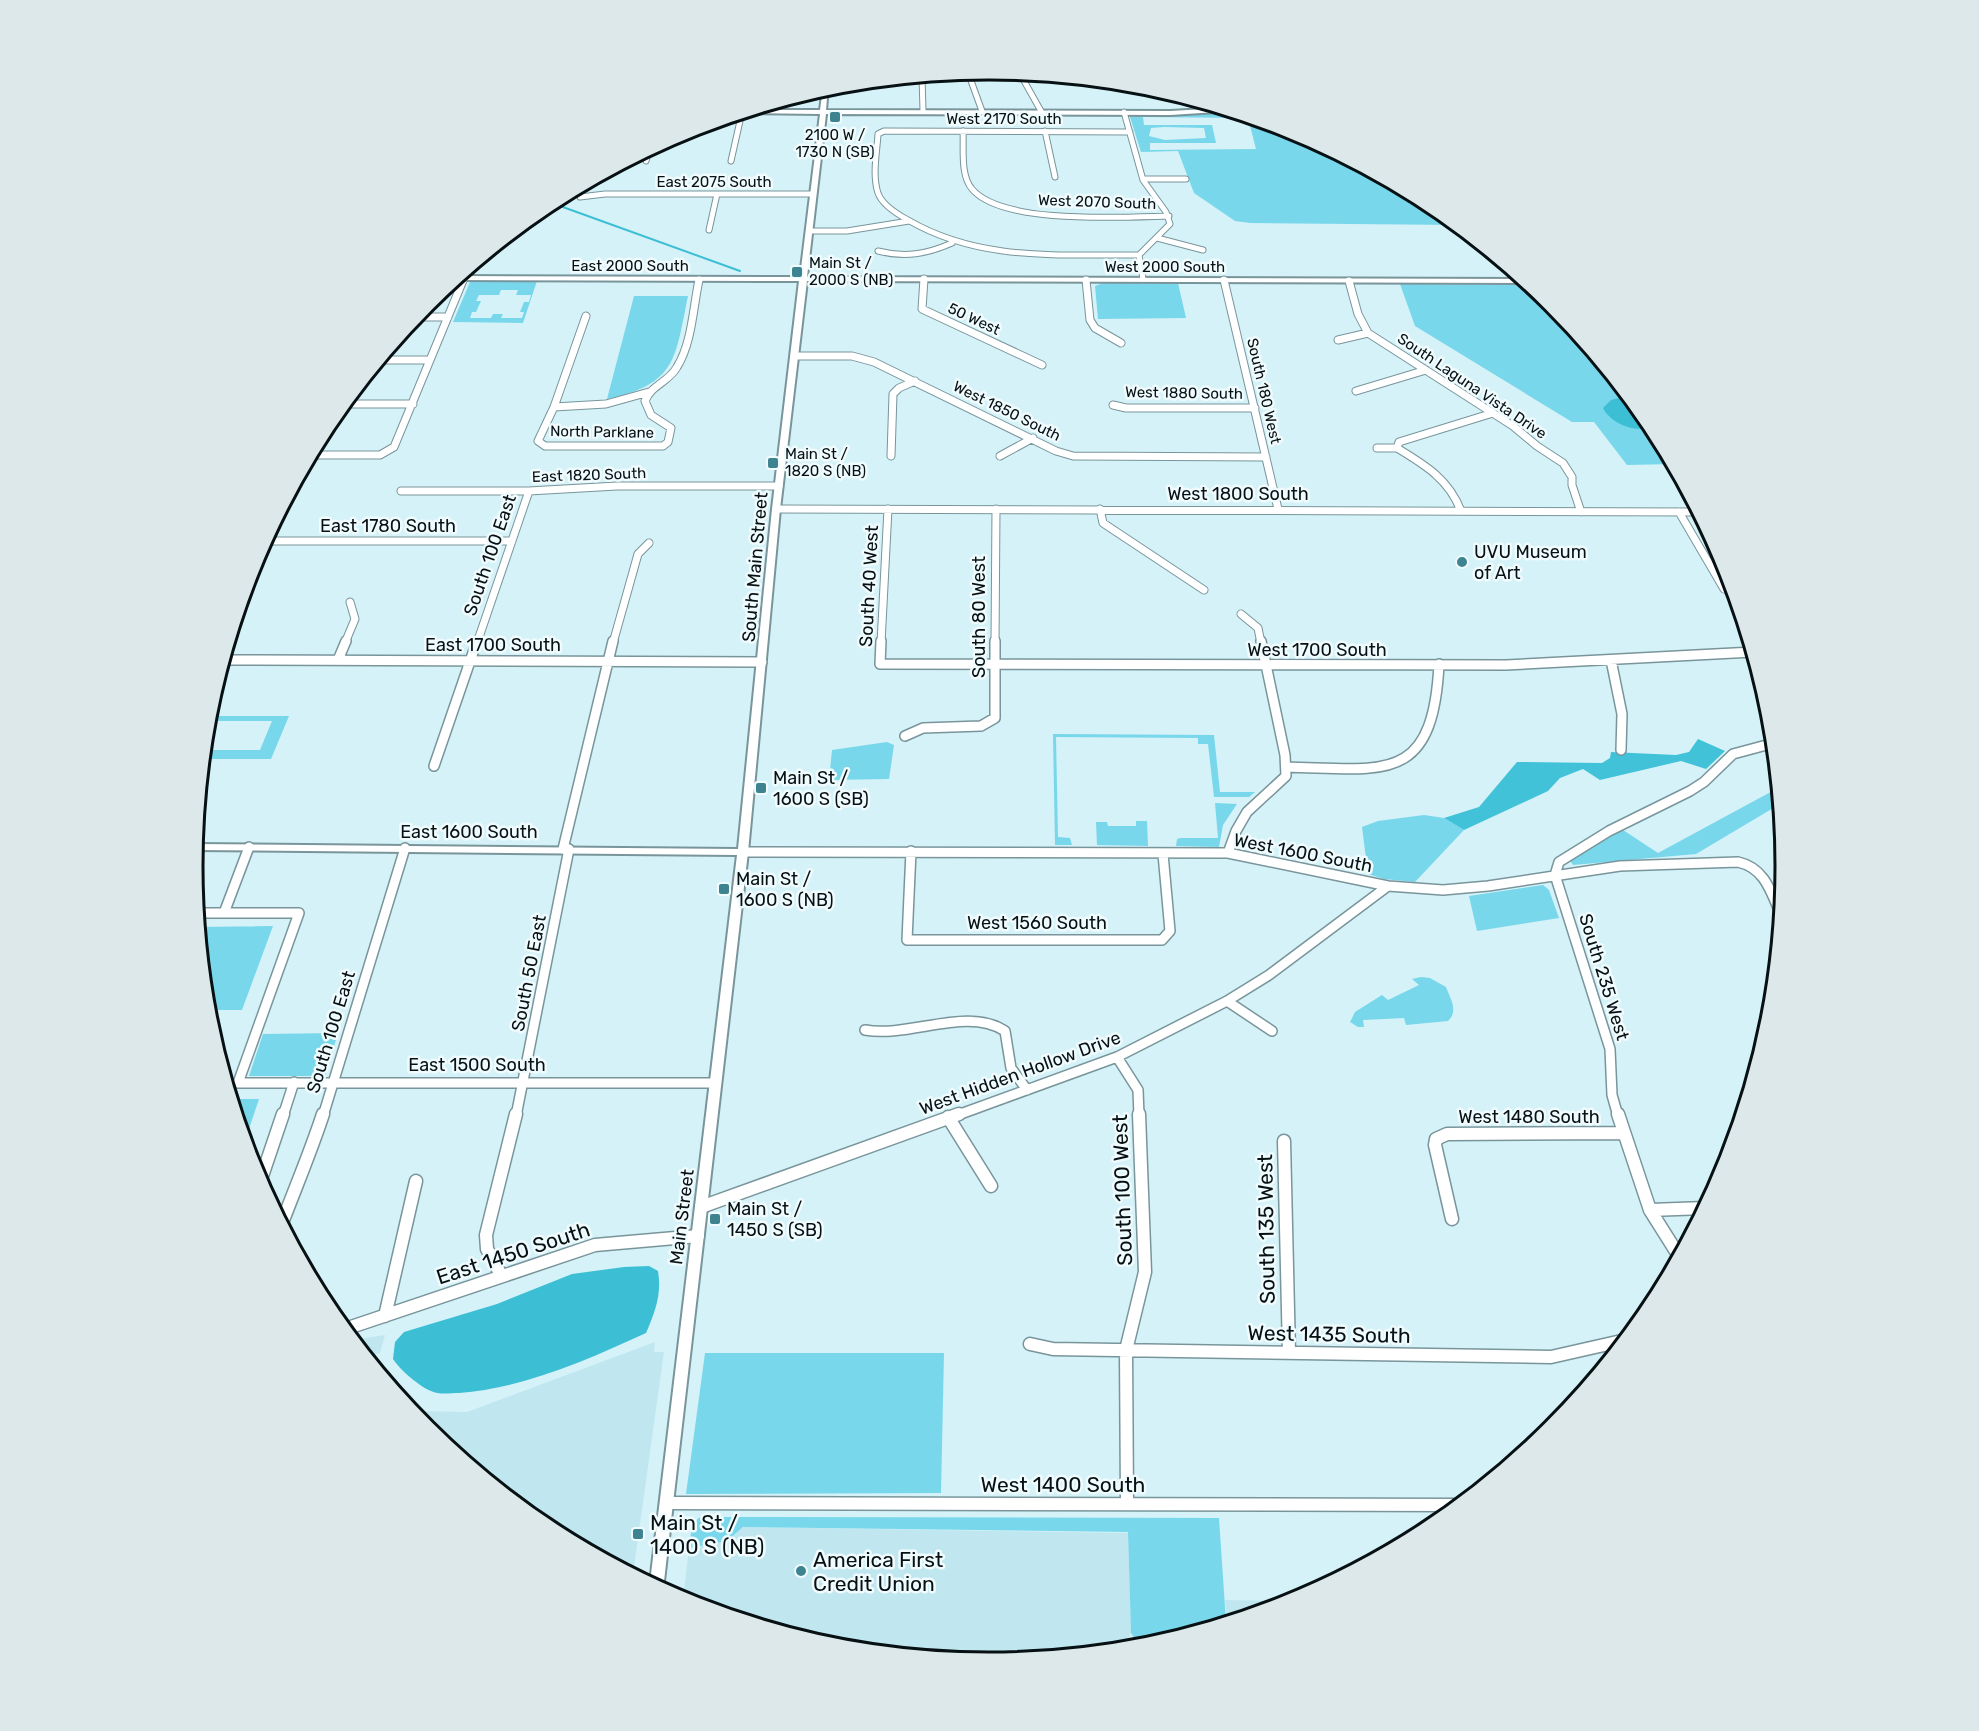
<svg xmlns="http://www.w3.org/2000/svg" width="1979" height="1731" viewBox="0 0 1979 1731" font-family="Rubik,sans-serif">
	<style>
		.built { fill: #c0e7f0 }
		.green { fill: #78d7eb; fill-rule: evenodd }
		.forest { fill: #42c2d9 }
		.water { fill: #3cbed5 }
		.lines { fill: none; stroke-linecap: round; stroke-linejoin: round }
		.stream { stroke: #3cbed5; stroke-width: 2 }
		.minor-far3-casing { stroke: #79959b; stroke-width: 7 }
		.minor-far2-casing { stroke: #79959b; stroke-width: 9 }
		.minor-far1-casing { stroke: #79959b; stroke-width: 12 }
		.minor-casing { stroke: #79959b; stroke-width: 15 }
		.tertiary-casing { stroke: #79959b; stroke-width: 4 }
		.minor-far3 { stroke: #fff; stroke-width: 5 }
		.minor-far2 { stroke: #fff; stroke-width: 7 }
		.minor-far1 { stroke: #fff; stroke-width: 9 }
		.minor { stroke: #fff; stroke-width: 12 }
		.tertiary { fill: #fff; fill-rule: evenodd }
		.poi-dot { fill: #3e8390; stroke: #f0fbfe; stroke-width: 2 }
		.labels { text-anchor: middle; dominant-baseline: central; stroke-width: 5; stroke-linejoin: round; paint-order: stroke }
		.far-street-label { font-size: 15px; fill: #071114; stroke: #f0fbfe }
		.far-poi-label { font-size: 15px; fill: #071114; stroke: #f0fbfe; text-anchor: start }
		.street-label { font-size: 18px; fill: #071114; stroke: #f0fbfe }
		.poi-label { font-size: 18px; fill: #071114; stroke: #f0fbfe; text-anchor: start }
		.near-street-label { font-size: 21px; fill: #071114; stroke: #f0fbfe }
		.near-poi-label { font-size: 21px; fill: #071114; stroke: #f0fbfe; text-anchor: start }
		.rim { fill: none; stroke: #071114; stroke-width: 3 }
	</style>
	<rect width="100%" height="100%" fill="#d4f2f8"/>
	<!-- built -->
	<path class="built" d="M385 1335 380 1353 376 1354 373 1364 353 1340Z
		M655 1342 654 1352H664L633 1574 547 1528 426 1428 380 1372 418 1404 417 1411 467 1412Z
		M743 1527 1128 1533 1131 1633 1124 1649 990 1662 834 1647 683 1600 689 1548 727 1541Z
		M1225 1600 1295 1601 1227 1622Z"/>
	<!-- green -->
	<path class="green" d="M1236 112 1295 130 1432 203 1459 225 1250 223 1235 221 1194 193 1178 151 1141 152 1130 117ZM1143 117 1248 118 1256 149 1150 150V143H1216L1212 125H1144ZM1164 127 1204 128 1206 138 1165 140 1149 136 1151 128Z
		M537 281 523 323 453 322 470 282ZM501 290H518L516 295H531L529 302H524L520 312H524L522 318H501L503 314H493L491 318H470L472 312H476L481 301H476L479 295H499Z
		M1106 282 1178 283 1186 318 1098 319 1095 286Z
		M1400 284 1531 285 1553 303 1652 423 1674 464 1627 465 1594 422H1572L1415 326Z
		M634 296H688C675 359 677 384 607 399Z
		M208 716H289L271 759H204V750H260L272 721H207Z
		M1053 734 1214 735 1220 792H1255L1249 797H1214L1208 744H1198V738L1056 737 1058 837 1070 838 1072 845H1055Z
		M887 742 894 745 889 779 829 780 832 750Z
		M1778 788 1780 804 1696 854 1573 865 1569 859 1623 830 1658 853Z
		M1215 803 1237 804 1223 825 1219 847 1176 846 1177 839 1180 838H1218Z
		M1424 815 1444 818 1464 830 1415 882 1384 879 1368 874 1362 827 1378 821Z
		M1136 821H1147L1148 846 1097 845 1096 822H1107L1108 826H1136Z
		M1543 885 1549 890 1559 918 1477 931 1469 896Z
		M273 926 242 1010H207L199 927Z
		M1421 977 1430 978 1446 987C1450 998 1459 1011 1448 1021L1406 1025 1404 1018 1363 1020 1364 1027H1358L1350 1022 1355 1012 1382 995 1388 1000 1419 985 1412 979Z
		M338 1033 325 1076H249L263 1034Z
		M226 1080H232L237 1087 233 1099H259L245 1141Z
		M705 1353H944L941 1493 686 1494Z
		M700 1517 1219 1518 1226 1622 1140 1647 1131 1633 1128 1532 743 1527 727 1541 689 1548C691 1536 690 1525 700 1517Z"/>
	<!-- forest -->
	<path class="forest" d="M1698 739 1725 751 1706 769 1681 761 1600 780 1583 769 1560 778 1548 791 1464 830 1444 818 1479 807 1517 762 1602 763 1610 758 1611 752 1676 755 1689 752Z"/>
	<!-- water -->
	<path class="water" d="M1619 398H1631L1653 426C1637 434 1611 424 1603 408L1611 400Z
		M649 1266 658 1271C662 1294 655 1312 646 1333 587 1360 524 1388 459 1393 450 1393 439 1395 431 1391 419 1386 400 1370 393 1359L395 1342 404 1332 497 1304 572 1274 624 1267Z"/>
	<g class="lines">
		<!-- stream -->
		<path class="stream" d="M549 202 740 271"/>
		<defs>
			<path id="minor-far3" d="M1019 72 1041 111
				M922 76 923 111
				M970 78 982 111
				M1124 112 1143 180 1166 212 1170 224 1139 255 1143 279
				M963 131C964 148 960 175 972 189 1002 225 1124 217 1169 216
				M1045 131 1055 177
				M1130 132 884 131 878 134C877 152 872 175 878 193 882 205 897 214 908 220 980 262 1059 254 1139 255
				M646 161 650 148
				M731 161 742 112
				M1143 179H1186
				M580 197 605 194H812
				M709 230 717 194
				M810 231H847L909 221
				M1157 238 1203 250
				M878 251C905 258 927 254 952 243"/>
			<path id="minor-far2" d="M924 279 922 309 1042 365
				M1086 280 1090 320 1095 328 1121 343
				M1224 280 1278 509
				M1349 281 1358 314 1368 333 1513 426 1537 446 1563 463 1572 477V485L1581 512
				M586 316 554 407 538 441 545 446H663L668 442 671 428 651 415 645 401C651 385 669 382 677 367 692 343 693 308 699 280
				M414 317H448
				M1338 340 1368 333
				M794 356H852L874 362 1056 451 1073 456 1266 457
				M379 360H430
				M1356 391 1426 370
				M343 404H413
				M1113 405 1126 408H1255
				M554 407 606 404 649 392
				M1377 448H1397L1399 442 1493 413
				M1397 448C1425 465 1449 479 1461 511
				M312 455H380L394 447 464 278
				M891 456 893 394 899 388 915 381
				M1000 456 1033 438
				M401 491H529L617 486H779
				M776 509 1699 512
				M1100 509 1103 523 1204 590
				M1679 512 1724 589
				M264 541H512
				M1241 614 1258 628 1261 643
				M345 643 355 619 350 602
				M477 643 529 491
				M613 643 638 554 649 543
				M881 643 888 509
				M995 643 996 509"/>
			<path id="minor-far1" d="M881 641 880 664 1506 665 1753 652
				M223 660 762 662
				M338 660 346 641
				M1611 660 1622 714 1621 750
				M905 736 923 728 981 726 995 718V641
				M434 766 477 641
				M1286 767C1383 769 1433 786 1439 664
				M563 849 613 641
				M911 851 907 940H1162L1170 931 1163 854
				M743 852 1228 853 1388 886 1443 890 1488 886 1620 866 1738 862C1765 868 1771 892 1781 915
				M1228 853 1236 831 1247 812 1286 776 1285 755 1261 641
				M198 913H299L238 1083H715
				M224 913 249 847
				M1227 1001 1272 1031
				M865 1030C910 1038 967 1006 1005 1031L1011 1068 1027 1090
				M1117 1057 1138 1090 1139 1116
				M283 1116 294 1082
				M323 1116 405 848
				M516 1116 569 849
				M955 1116 1117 1057 1227 1001 1269 975 1388 886
				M1618 1116 1612 1095 1610 1049 1555 875 1559 862 1609 831 1690 791 1704 782 1733 754 1774 743"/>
			<path id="minor" d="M1618 1114 1650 1210 1679 1256
				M948 1117 991 1186
				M1284 1141 1289 1353
				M260 1182 283 1114
				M701 1207 959 1114
				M1650 1210 1705 1208
				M1452 1219 1435 1145 1436 1139 1447 1134 1624 1133
				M282 1223C296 1186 311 1151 323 1114
				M501 1275 487 1249 486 1235 516 1114
				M385 1316 416 1181
				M345 1329 595 1245 698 1236
				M1030 1344 1053 1349 1551 1357 1626 1340
				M666 1503 1459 1505
				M1127 1504 1126 1350 1145 1272 1139 1114"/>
			<path id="tertiary" d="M828 86 826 110 1170 111 1225 108 1233 111 1170 115 826 114 807 277 1524 279 1529 283 807 281 780 509 748 852 663 1590 650 1583 737 855 195 850V844L738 849 772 509 799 281 454 280 458 276 800 277 820 114 740 113 749 110H820L823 88Z"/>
		</defs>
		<!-- minor-far3 casing -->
		<use href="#minor-far3" class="minor-far3-casing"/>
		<!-- minor-far2 casing -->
		<use href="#minor-far2" class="minor-far2-casing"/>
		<!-- minor-far1 casing -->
		<use href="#minor-far1" class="minor-far1-casing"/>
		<!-- minor casing -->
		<use href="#minor" class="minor-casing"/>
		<!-- tertiary casing -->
		<use href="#tertiary" class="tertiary-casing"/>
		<!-- minor-far3 -->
		<use href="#minor-far3" class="minor-far3"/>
		<!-- minor-far2 -->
		<use href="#minor-far2" class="minor-far2"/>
		<!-- minor-far1 -->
		<use href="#minor-far1" class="minor-far1"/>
		<!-- minor -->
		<use href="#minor" class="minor"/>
		<!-- tertiary -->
		<use href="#tertiary" class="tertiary"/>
	</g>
	<!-- markers -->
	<g class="poi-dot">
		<rect x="829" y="111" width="12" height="12" rx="3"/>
		<rect x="791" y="266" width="12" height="12" rx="3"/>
		<rect x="767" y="457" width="12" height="12" rx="3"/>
		<circle cx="1462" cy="562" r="6"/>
		<rect x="755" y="782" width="12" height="12" rx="3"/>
		<rect x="718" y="883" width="12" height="12" rx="3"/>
		<rect x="709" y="1213" width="12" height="12" rx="3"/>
		<rect x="632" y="1528" width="12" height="12" rx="3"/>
		<circle cx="801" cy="1571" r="6"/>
	</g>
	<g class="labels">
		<!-- far-street labels -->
		<g class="far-street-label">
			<text x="1004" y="119">West 2170 South</text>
			<text x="714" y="182">East 2075 South</text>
			<text transform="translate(1097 202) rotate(2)">West 2070 South</text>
			<text x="630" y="266">East 2000 South</text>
			<text x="1165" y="267">West 2000 South</text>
			<text transform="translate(974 319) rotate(25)">50 West</text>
			<text transform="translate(1472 386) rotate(34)">South Laguna Vista Drive</text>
			<text transform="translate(1264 391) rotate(77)">South 180 West</text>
			<text transform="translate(1184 393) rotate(1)">West 1880 South</text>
			<text transform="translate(1007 411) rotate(26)">West 1850 South</text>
			<text transform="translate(602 432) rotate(1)">North Parklane</text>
			<text transform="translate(589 475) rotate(-2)">East 1820 South</text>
		</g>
		<!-- far-poi labels -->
		<g class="far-poi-label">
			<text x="835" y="135" text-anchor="middle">2100 W /<tspan x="835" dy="17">1730 N (SB)</tspan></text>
			<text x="809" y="263">Main St /<tspan x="809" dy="17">2000 S (NB)</tspan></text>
			<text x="785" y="454">Main St /<tspan x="785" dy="17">1820 S (NB)</tspan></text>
		</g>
		<!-- street labels -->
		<g class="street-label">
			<text x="1238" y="494">West 1800 South</text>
			<text x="388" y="526">East 1780 South</text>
			<text transform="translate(490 555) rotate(-71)">South 100 East</text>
			<text transform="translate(755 567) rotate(-85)">South Main Street</text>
			<text transform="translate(869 586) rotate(-87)">South 40 West</text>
			<text transform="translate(979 617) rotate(-90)">South 80 West</text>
			<text x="493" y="645">East 1700 South</text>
			<text x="1317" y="650">West 1700 South</text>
			<text x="469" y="832">East 1600 South</text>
			<text transform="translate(1303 853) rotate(11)">West 1600 South</text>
			<text x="1037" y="923">West 1560 South</text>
			<text transform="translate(529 973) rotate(-79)">South 50 East</text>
			<text transform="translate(1604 977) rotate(73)">South 235 West</text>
			<text transform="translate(331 1032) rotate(-73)">South 100 East</text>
			<text x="477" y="1065">East 1500 South</text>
			<text transform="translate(1020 1073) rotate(-20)">West Hidden Hollow Drive</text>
			<text x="1529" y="1117">West 1480 South</text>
			<text transform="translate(682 1217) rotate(-83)">Main Street</text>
		</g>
		<!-- poi labels -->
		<g class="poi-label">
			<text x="1474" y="552">UVU Museum<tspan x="1474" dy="21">of Art</tspan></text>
			<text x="773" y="778">Main St /<tspan x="773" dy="21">1600 S (SB)</tspan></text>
			<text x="736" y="879">Main St /<tspan x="736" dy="21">1600 S (NB)</tspan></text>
			<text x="727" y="1209">Main St /<tspan x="727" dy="21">1450 S (SB)</tspan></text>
		</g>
		<!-- near-street labels -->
		<g class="near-street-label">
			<text transform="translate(1122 1190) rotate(-92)">South 100 West</text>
			<text transform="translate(1266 1229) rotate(-91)">South 135 West</text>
			<text transform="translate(513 1253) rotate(-18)">East 1450 South</text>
			<text transform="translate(1329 1334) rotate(1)">West 1435 South</text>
			<text x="1063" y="1484">West 1400 South</text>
		</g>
		<!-- near-poi labels -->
		<g class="near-poi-label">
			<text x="650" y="1522">Main St /<tspan x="650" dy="24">1400 S (NB)</tspan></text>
			<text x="813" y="1559">America First<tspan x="813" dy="24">Credit Union</tspan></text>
		</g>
	</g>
	<!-- crop -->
	<path d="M0 0H1979V1731H0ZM203 866a786 786 0 1 1 1572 0a786 786 0 1 1-1572 0Z" fill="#dde8eb" fill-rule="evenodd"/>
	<path class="rim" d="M203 866a786 786 0 1 1 1572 0a786 786 0 1 1-1572 0Z"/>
</svg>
